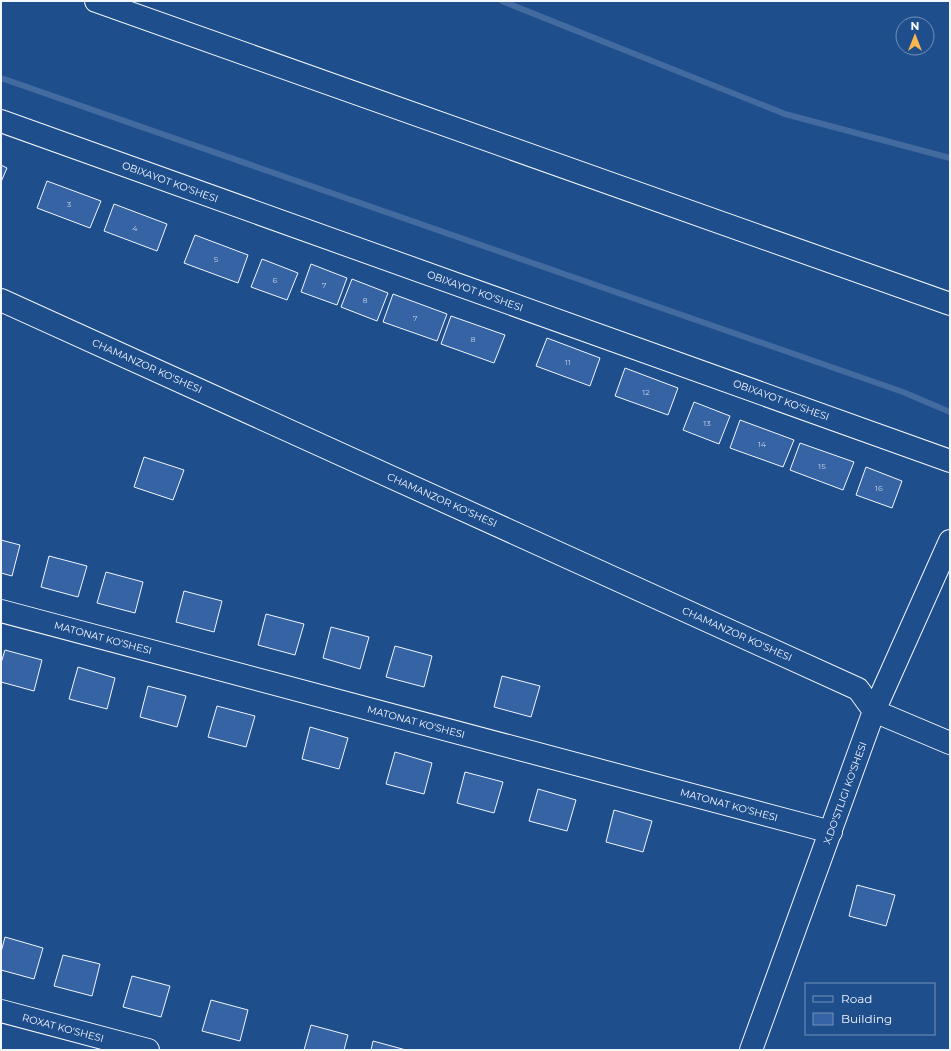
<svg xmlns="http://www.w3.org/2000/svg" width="951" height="1051" viewBox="0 0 951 1051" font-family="Montserrat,sans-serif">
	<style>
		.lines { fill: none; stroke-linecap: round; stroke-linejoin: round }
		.stream { stroke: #446ba0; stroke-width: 6 }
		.building { fill: #3563a3; stroke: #f2f6ff }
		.minor-casing { stroke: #f2f6ff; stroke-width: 24 }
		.highway-casing { stroke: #f2f6ff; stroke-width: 24 }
		.minor { stroke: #1f4e8c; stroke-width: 22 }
		.highway { stroke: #1f4e8c; stroke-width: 22 }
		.labels { text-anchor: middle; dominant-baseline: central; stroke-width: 3; stroke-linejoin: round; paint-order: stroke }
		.number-label { font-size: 8px; fill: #c3d1e8 }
		.street-label { font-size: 10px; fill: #f2f6ff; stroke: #1f4e8c }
	</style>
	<rect width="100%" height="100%" fill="#1f4e8c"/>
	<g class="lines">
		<!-- stream -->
		<path class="stream" d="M502 1 785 114 950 158
			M1 78 903 392 950 412"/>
	</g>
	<!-- building -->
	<path class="building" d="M1 165 7 168 1 182Z
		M47 181 101 201 90 228 37 208Z
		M114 204 167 224 157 251 104 231Z
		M195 235 248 255 238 283 184 263Z
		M262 259 298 273 287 300 251 287Z
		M311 264 347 278 337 305 301 292Z
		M352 279 388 293 377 321 341 307Z
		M393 294 447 314 437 341 383 322Z
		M451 316 505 335 494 363 441 344Z
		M547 338 600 358 590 386 536 366Z
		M625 368 678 388 668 415 615 396Z
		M694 402 730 416 719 444 683 430Z
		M740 420 794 440 783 467 730 448Z
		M800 443 854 462 843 490 790 470Z
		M144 457 184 470 173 500 134 487Z
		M866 467 902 481 892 508 856 495Z
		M1 540 20 545 12 576 1 573Z
		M49 556 87 566 78 597 41 587Z
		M106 572 143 582 135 613 97 603Z
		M184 591 222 601 214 632 176 622Z
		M266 614 304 624 295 655 258 645Z
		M331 627 369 637 360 669 323 658Z
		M395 646 432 656 424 687 386 677Z
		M5 650 42 660 34 691 1 682V663Z
		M78 667 115 678 107 709 69 699Z
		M502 676 540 686 531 717 494 707Z
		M148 686 186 696 177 727 140 717Z
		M217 706 255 716 246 747 208 737Z
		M310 727 348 738 339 769 302 759Z
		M395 752 432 763 424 794 386 784Z
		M465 772 503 782 494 813 457 803Z
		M538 789 576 800 567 831 529 821Z
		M614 810 652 821 643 852 606 842Z
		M857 885 895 895 886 926 849 916Z
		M5 937 43 948 34 979 1 970V952Z
		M63 955 100 964 92 996 54 986Z
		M132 976 170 986 161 1017 123 1007Z
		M211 1000 248 1010 240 1041 202 1031Z
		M311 1025 348 1035 344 1050H304Z
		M373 1041 406 1050H371Z"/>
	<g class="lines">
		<defs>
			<path id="minor" d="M1 121 950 461
				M1 300 858 689 874 711 950 743
				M1 611 831 832
				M1 1011 148 1050
				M751 1050 874 711 950 541"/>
			<path id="highway" d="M96 1 950 304"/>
		</defs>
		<!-- minor casing -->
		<use href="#minor" class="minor-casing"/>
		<!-- highway casing -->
		<use href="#highway" class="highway-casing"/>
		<!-- minor -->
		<use href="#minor" class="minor"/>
		<!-- highway -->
		<use href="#highway" class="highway"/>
	</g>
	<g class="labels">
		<!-- number labels -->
		<g class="number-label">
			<text x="69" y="204">3</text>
			<text x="135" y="228">4</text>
			<text x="216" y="259">5</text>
			<text x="275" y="280">6</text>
			<text x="324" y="285">7</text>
			<text x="365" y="300">8</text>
			<text x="415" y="318">7</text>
			<text x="473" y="339">8</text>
			<text x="568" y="362">11</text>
			<text x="646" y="392">12</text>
			<text x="707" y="423">13</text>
			<text x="762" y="444">14</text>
			<text x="822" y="466">15</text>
			<text x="879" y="488">16</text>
		</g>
		<!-- street labels -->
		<g class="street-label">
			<text transform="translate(170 182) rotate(20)">OBIXAYOT KO'SHESI</text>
			<text transform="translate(475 291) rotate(20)">OBIXAYOT KO'SHESI</text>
			<text transform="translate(147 366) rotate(24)">CHAMANZOR KO'SHESI</text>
			<text transform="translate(781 400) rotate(20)">OBIXAYOT KO'SHESI</text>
			<text transform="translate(442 500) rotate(24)">CHAMANZOR KO'SHESI</text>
			<text transform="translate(737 634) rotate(24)">CHAMANZOR KO'SHESI</text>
			<text transform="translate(103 638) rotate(15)">MATONAT KO'SHESI</text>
			<text transform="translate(416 722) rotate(15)">MATONAT KO'SHESI</text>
			<text transform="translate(845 793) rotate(-70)">X.DO'STLIGI KO'SHESI</text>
			<text transform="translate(729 805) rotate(15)">MATONAT KO'SHESI</text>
			<text transform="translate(63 1028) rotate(15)">ROXAT KO'SHESI</text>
		</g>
	</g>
	<!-- border -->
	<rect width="951" height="1051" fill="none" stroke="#f2f6ff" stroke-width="4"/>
	<!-- legend -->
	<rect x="805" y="983" width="130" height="52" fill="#1f4e8c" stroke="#7391ba"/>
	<rect x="813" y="996" width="20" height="6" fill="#1f4e8c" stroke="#7391ba"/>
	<text x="841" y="1003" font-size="12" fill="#f2f6ff">Road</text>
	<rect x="813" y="1013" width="20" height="12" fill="#3563a3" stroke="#7391ba"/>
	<text x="841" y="1023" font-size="12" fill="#f2f6ff">Building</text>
	<!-- north arrow -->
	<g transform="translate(915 36)"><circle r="19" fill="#1f4e8c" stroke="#7391ba"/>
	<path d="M0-3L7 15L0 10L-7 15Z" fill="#ffb74d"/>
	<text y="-6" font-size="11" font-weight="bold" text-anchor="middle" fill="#f2f6ff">N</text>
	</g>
</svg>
